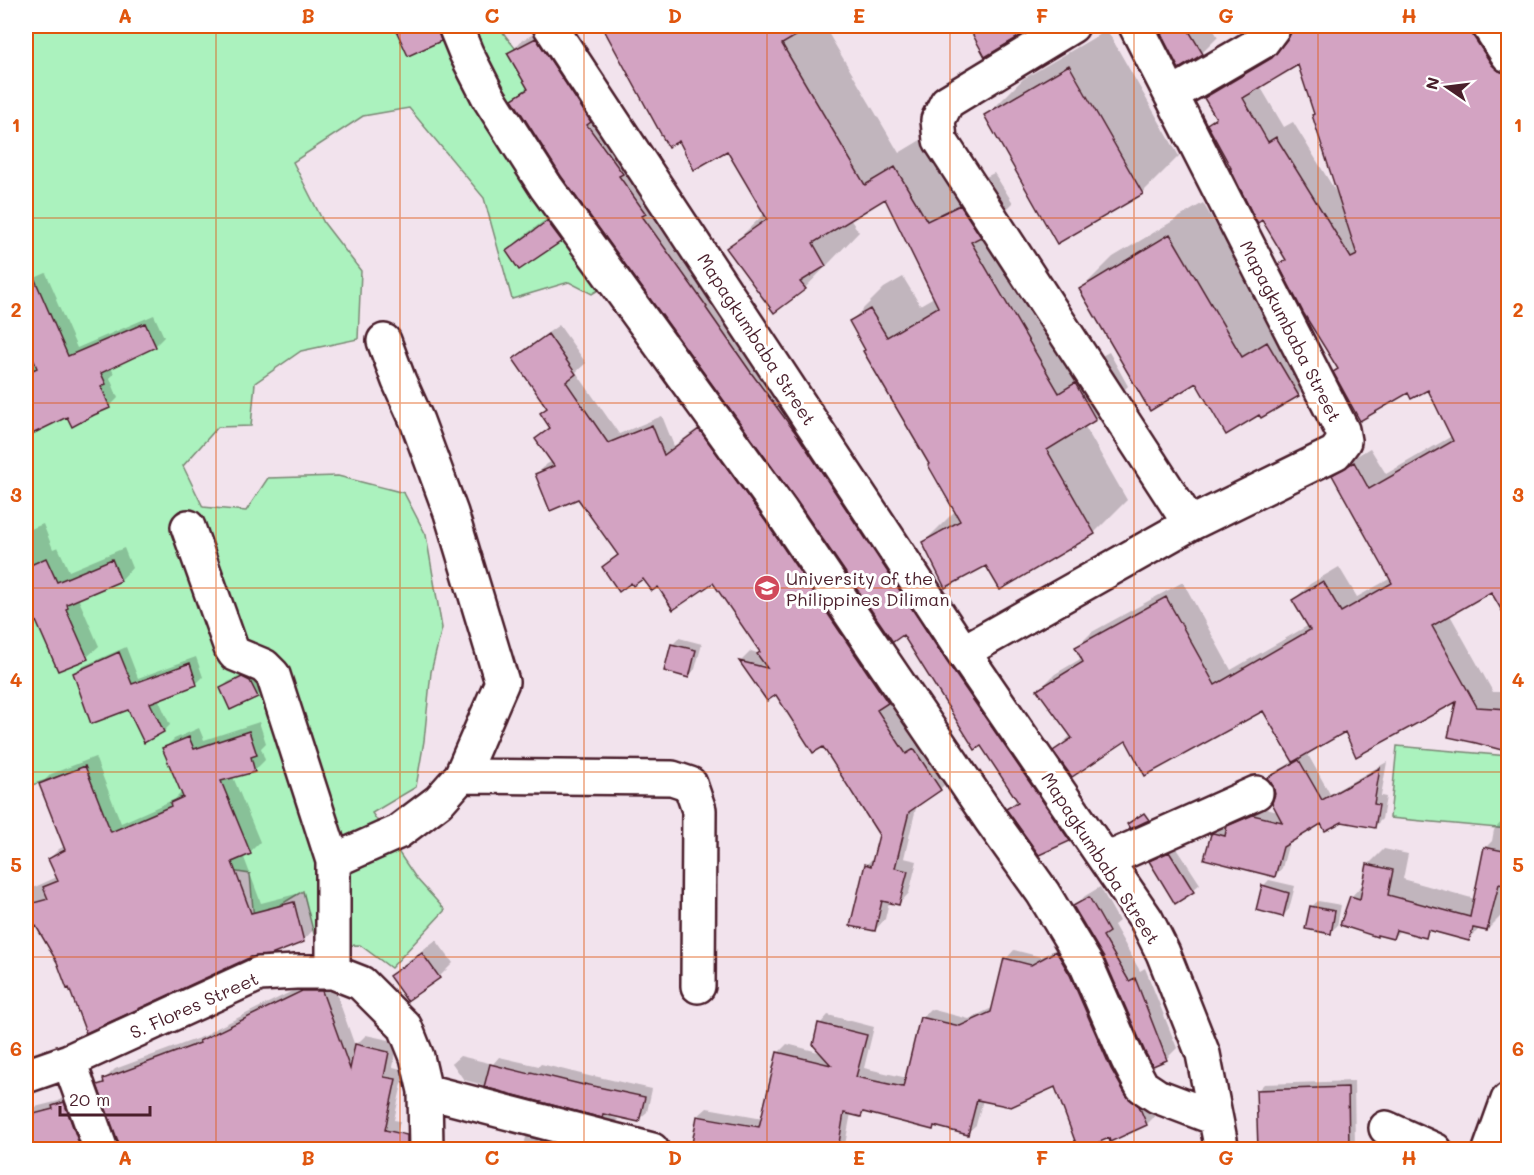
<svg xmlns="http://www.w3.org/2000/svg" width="1534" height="1175" viewBox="0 0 1534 1175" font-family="Mali,sans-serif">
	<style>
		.green { fill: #abf2be; stroke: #7a8874; stroke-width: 1.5 }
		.shadow { fill: #0003; fill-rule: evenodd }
		.building { fill: #d3a3c2; stroke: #4a1f2b; stroke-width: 1.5; fill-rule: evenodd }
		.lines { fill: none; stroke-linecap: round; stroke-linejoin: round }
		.minor-casing { stroke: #4a1f2b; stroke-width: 38 }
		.minor { stroke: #fff; stroke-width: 33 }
		.grid { fill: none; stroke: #e0560e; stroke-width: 1.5; stroke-opacity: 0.55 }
		.labels { text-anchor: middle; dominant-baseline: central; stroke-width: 6; stroke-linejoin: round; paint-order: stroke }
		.street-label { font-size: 18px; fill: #4a1f2b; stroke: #fff }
		.poi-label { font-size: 18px; fill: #4a1f2b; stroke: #fff; text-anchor: start }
		.neatline { fill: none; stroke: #e0560e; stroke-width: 2 }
		.grid-label { font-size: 20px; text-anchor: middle; font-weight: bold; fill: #e0560e }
	</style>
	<rect width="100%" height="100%" fill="#f2e3ed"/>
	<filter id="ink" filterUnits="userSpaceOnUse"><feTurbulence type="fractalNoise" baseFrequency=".0167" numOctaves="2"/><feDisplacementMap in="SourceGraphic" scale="12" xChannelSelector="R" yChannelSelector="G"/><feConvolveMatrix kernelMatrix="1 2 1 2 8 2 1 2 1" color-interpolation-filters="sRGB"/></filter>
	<g filter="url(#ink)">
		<!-- green -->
		<path class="green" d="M26 26H498L545 87 516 105 600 234 639 223 656 255 592 294 569 282 512 299 484 198 409 108 363 116 293 162 324 223 361 271 358 339 301 351 255 383 251 426 218 427 183 466 203 507 246 511 268 478 338 476 404 493 426 535 442 628 431 672 424 741 416 787 372 813 416 878 445 910 391 968 360 945 317 946 303 891 254 921 250 874 199 866 127 894 78 770 26 787Z
			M1397 746 1508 756V829L1390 818Z"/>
		<!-- shadow -->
		<path class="shadow" d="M230 26H243L232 30Z
			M408 26H451L452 27 438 40 402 32Z
			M550 26 1082 826 1069 840 1008 809 1018 799 903 633 797 499 514 99 528 86 509 54 522 40Z
			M603 26H824L899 153 929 135 961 189 994 173 1013 203 1005 211 1093 361 1109 352 1128 386 1095 419 1084 425 1127 500 1094 533 987 564 924 542 956 510 851 321 884 288 903 277 920 305 934 297 886 197 850 219 859 232 805 288 728 249 765 213 727 149 679 139 668 145Z
			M970 26H1034L985 55Z
			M1158 26H1211L1218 37 1202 53 1179 67Z
			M1294 26H1492L1508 50V620L1492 590 1450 615 1493 692H1508V750L1458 699 1346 730 1307 753 1330 794 1387 762 1381 796 1386 797 1382 819 1374 827 1342 820 1322 822 1289 842 1282 868 1275 876 1212 835 1220 826 1228 827 1237 819 1262 808 1278 812 1275 785 1269 778 1277 771 1294 761 1264 709 1126 738 1055 751 1072 734 1039 690 1055 674 1082 658 1076 648 1092 632 1183 582 1231 670 1309 625 1294 600 1310 584 1339 567 1357 597 1391 578 1334 476 1350 460 1370 448 1386 474 1452 436 1428 388 1409 391 1339 368 1280 264 1286 258 1209 124 1217 116 1206 98 1222 82 1285 45 1294 28ZM1299 63 1339 197 1293 122 1284 127 1260 86Z
			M1107 30 1179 156 1142 193 986 116 1023 79Z
			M1203 203 1275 326 1300 311 1330 363 1298 395 1196 381 1081 289 1113 257Z
			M561 208 574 226 561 240 508 251 521 238Z
			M46 273 57 298 56 300 77 348 154 315 164 337 155 346 111 367 114 374 110 378 118 398 109 407 68 415 31 433 26 420V282Z
			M559 325 586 363 576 372 619 434 662 416 674 446 709 420 898 691 888 701 917 745 925 740 950 779 940 789 917 804 904 858 917 861 909 893 899 904 889 902 885 919 875 930 866 865 875 856 880 835 823 745 776 693 767 699 741 661 751 651 760 654 762 652 713 581 644 577 604 568 619 554 578 497 537 474 547 464 553 461 537 439 550 426 548 407 515 360 525 349ZM760 665 774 668V671L760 668Z
			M43 524 53 549 58 547 69 571 124 548 132 568 121 580 78 598 99 646 87 657 37 619 26 624V531Z
			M679 638 702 644 695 669 689 676 672 645Z
			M126 647 138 678 196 657 203 677 197 683 158 698 170 725 164 731 74 673 81 667Z
			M249 672 263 689 257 696 222 688 228 682Z
			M259 722 266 743 261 748 265 760 255 770 233 777 260 842 250 852 243 855 261 903 304 892 313 930 303 941 58 961 36 925 26 927V891L57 877 49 859 59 849 65 846 41 784 51 774 95 757 121 823 175 799 181 793 164 749 174 739 199 728 204 740Z
			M1508 815V891L1503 914 1487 930 1480 928 1469 939 1432 929 1425 936 1401 929 1393 938 1351 897 1364 883 1368 865 1384 849 1408 854 1403 879 1475 899 1485 848 1492 841 1494 830Z
			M1176 847 1200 884 1193 890 1175 902 1151 862 1157 855Z
			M1269 880 1295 886 1289 909 1283 916 1263 886Z
			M1100 887 1119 921 1114 925 1140 971 1145 968 1177 1048 1166 1059 1075 906 1085 896Z
			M1318 901 1341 905 1337 926 1330 932 1311 907Z
			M436 940 453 963 439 977 407 999 391 976 405 963Z
			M1065 944 1147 1098 1155 1116 1147 1124 1109 1136 1079 1149 1056 1085 983 1100 976 1125 967 1133 936 1125 932 1128 865 1111 861 1115 851 1113 844 1150H692L698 1116 707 1108 763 1118 778 1053 787 1044 822 1053 820 1024 828 1015 874 1027 864 1068 907 1078 922 1017 930 1009 969 1019 994 1007 1006 959 1014 950 1041 957Z
			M313 981H332L355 1046 366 1035 398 1042 393 1067 405 1070 394 1120 400 1121 397 1135 401 1136 398 1150H121L120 1143 99 1085 115 1069 207 1035 211 1031Z
			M460 1056 493 1064 499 1057 539 1066 541 1064 593 1077 594 1076 652 1089 647 1112 638 1120 612 1114 611 1117 618 1119 611 1150H523L526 1137 558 1105 464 1080 452 1063Z
			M1354 1081 1355 1150H1259L1258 1090 1264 1084Z
			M74 1093 95 1150H26V1112L31 1108 59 1101 63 1097Z"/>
		<!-- building -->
		<path class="building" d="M394 26H437L441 41 408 56Z
			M602 26H813L782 44 865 185 895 167 927 221 960 205 981 237 971 242 1059 393 1075 383 1096 420 1047 450 1095 534 1000 590 986 566 945 588 922 542 960 521 928 465 929 464 863 351 865 350 849 321 870 309 887 337 938 307 885 199 813 243 826 266 800 282 806 289 774 313 726 248 767 219 727 151 694 170 679 141 668 147Z
			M968 26H1037L985 57Z
			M1175 26H1186L1203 54 1179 69 1161 34Z
			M1292 26H1471L1473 36 1492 65 1499 71 1509 74V623L1491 592 1432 626 1477 707 1509 709V752L1476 743 1448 737 1456 702 1356 757 1345 732 1293 762 1263 711 1145 776 1126 741 1072 777 1053 751 1072 738 1037 690 1083 662 1075 647 1166 597 1215 685 1310 630 1292 600 1323 581 1341 612 1392 583 1332 475 1354 462 1369 489 1453 441 1428 390 1411 399 1408 393 1360 421 1333 372 1338 369 1304 314 1278 264 1286 260 1262 220 1258 223 1254 217 1230 168H1231L1207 124 1216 118 1204 98 1272 58 1289 37ZM1298 65 1314 114 1312 115 1357 255 1351 258 1276 137 1268 142 1243 98Z
			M536 38 591 122 587 125 623 174 619 176 646 214 642 216 707 307 706 308 752 374 798 436 947 662 1070 841 1039 855 1006 809 1018 802 981 746 975 750 903 635 893 642 796 500 561 176 512 99 528 89 507 53Z
			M1069 65 1143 194 1057 244 984 115Z
			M547 221 562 241 519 270 506 251Z
			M1170 234 1242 357 1267 342 1299 396 1261 418 1259 415 1226 435 1196 383 1150 411 1079 289Z
			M26 259 68 356 145 323 156 347 101 373 106 384 101 386 110 408 94 415 72 427 67 417 26 437V373L37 368 26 341Z
			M548 334 576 374 566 382 608 443 652 425 664 455 699 429 766 522 888 703 877 710 906 754 914 749 941 790 909 812 895 868 908 871 899 905 882 901 875 931 850 926 865 864 871 866 879 835 823 747 813 753 776 695 767 701 739 661 767 668 757 654 760 652 713 583 673 610 658 587 652 591 643 579 633 586 631 583 619 592 602 567 618 555 578 499 550 511 535 474 554 466 535 439 550 428 540 413 547 408 513 359Z
			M46 558 57 582 112 559 121 581 67 604 68 608 66 609 88 659 58 671 36 621 26 626V567Z
			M671 644 696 650 689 678 664 671Z
			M119 652 132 684 190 663 197 685 150 703 164 732 144 743 128 710 91 724 73 673Z
			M242 677 250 681 258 697 230 710 220 688Z
			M249 731 257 755 251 757 255 772 221 781 251 854 232 862 251 913 294 902 304 942 271 955 251 957 86 1033 69 988 67 989 57 962 36 926 26 929V905L48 899 43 887 58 881 48 859 65 850 39 784 85 766 111 832 171 806 170 803 183 797 162 748 189 737 194 749Z
			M1299 760 1322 800 1380 768 1374 804 1379 805 1375 828 1342 822 1325 831 1321 824 1283 847 1275 877 1204 859 1211 834 1213 833 1225 836 1227 826 1253 815 1282 822 1272 803 1275 794 1273 786 1267 778Z
			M1144 813 1149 820 1130 829 1127 824Z
			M1484 847 1509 852V886L1499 884 1487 931 1473 928 1469 941 1428 930 1426 938 1396 930 1393 939 1377 935V937L1340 925 1350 896 1360 899 1367 864 1393 870 1388 895 1470 917Z
			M1169 852 1194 892 1175 904 1149 861Z
			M1262 885 1289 893 1283 917 1256 910Z
			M1089 897 1109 932 1103 936 1129 981 1135 978 1167 1060 1153 1066 1145 1052 1104 958 1073 906Z
			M1310 906 1335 911 1331 934 1305 929Z
			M1056 951 1070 975 1111 1069 1126 1095 1139 1106 1147 1125 1110 1142 1109 1138 1083 1149H1078L1055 1087 1011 1107 977 1100 968 1135 934 1126 933 1130 863 1112 861 1117 844 1113 838 1149H691L697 1116 759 1127 777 1052 831 1065 813 1045 818 1023 867 1035 856 1077 903 1087 920 1017 960 1026 991 1012 1004 958 1031 965Z
			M422 953 440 978 407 1001 389 976Z
			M302 991H322L350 1069 355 1044 389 1052 384 1077 396 1079 385 1130 407 1135V1149H119V1144L97 1085 104 1083 103 1079 200 1043 199 1041Z
			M490 1064 530 1074 531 1072 584 1085V1084L645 1097 639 1122 603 1114 602 1118 484 1087Z
			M1348 1087 1349 1149H1258L1256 1090Z
			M64 1102 81 1149H26V1116L53 1109 52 1106Z"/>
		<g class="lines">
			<defs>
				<path id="minor" d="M455 26 466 53 489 98 546 187 781 511 991 820 1043 893 1087 966 1128 1060 1142 1086 1157 1096 1215 1118
					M550 26 963 652 1146 919 1163 953 1203 1054 1222 1150
					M1072 26 947 102 938 120 940 140 1190 524
					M1489 26 1508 55
					M1171 95 1262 42 1274 26
					M188 527 231 648 235 654 264 666 273 675 333 861V972
					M963 652 1190 524 1335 453 1344 441 1342 430 1136 26
					M461 776 672 778 690 784 699 810 698 986
					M1106 860 1256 793
					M333 861 398 832 439 801 461 776 502 682 451 513 417 421 399 381 384 341
					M69 1061 101 1150
					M26 1076 69 1061 259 974 296 972H333L361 983 405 1027 417 1057 425 1091 426 1150
					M425 1091 652 1150
					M1386 1128 1435 1150
					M1490 1150 1508 1100"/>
			</defs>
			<!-- minor casing -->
			<use href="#minor" class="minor-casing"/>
			<!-- minor -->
			<use href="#minor" class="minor"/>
		</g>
	</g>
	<!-- grid -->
	<path class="grid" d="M216 26V1150M400 26V1150M584 26V1150M767 26V1150M950 26V1150M1134 26V1150M1318 26V1150M26 218H1508M26 403H1508M26 588H1508M26 772H1508M26 957H1508"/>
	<!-- icons -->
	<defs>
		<symbol id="university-disc" viewBox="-11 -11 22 22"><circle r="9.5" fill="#d1495b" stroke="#fff"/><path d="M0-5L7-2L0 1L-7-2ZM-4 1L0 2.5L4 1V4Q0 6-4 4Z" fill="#fff"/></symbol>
	</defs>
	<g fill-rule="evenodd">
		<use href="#university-disc" x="752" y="573" width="30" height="30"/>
	</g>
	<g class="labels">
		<!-- street labels -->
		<g class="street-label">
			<text transform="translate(1291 331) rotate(63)">Mapagkumbaba Street</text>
			<text transform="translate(757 339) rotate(57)">Mapagkumbaba Street</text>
			<text transform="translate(1101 858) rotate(57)">Mapagkumbaba Street</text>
			<text transform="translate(194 1005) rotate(-24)">S. Flores Street</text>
		</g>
		<!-- poi labels -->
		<g class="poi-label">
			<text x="786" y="578">University of the<tspan x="786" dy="21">Philippines Diliman</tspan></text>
		</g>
	</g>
	<!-- margin -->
	<rect width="1534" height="1175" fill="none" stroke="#fff" stroke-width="66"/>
	<!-- north arrow -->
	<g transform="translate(1447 87) rotate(284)" stroke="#ffffff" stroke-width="4.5" paint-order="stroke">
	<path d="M0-4.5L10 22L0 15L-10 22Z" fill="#4a1f2b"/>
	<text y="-9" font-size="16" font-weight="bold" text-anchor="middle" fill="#4a1f2b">N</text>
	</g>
	<!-- scale -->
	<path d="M60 1106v9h90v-9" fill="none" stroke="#4a1f2b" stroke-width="3"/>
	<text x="69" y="1106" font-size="18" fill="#4a1f2b" stroke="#ffffff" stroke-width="4.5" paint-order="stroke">20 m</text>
	<rect x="33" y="33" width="1468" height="1109" class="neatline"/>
	<g class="grid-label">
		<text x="125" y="23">A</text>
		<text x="308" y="23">B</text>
		<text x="492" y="23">C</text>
		<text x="675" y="23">D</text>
		<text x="859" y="23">E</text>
		<text x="1042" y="23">F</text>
		<text x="1226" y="23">G</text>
		<text x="1409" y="23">H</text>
		<text x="16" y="132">1</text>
		<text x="1518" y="132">1</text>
		<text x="16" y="317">2</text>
		<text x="1518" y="317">2</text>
		<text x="16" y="502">3</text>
		<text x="1518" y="502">3</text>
		<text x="16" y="687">4</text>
		<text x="1518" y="687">4</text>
		<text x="16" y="872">5</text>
		<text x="1518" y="872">5</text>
		<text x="16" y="1056">6</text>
		<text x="1518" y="1056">6</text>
		<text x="125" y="1165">A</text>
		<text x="308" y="1165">B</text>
		<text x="492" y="1165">C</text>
		<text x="675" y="1165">D</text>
		<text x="859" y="1165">E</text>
		<text x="1042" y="1165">F</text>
		<text x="1226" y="1165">G</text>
		<text x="1409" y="1165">H</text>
	</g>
</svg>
